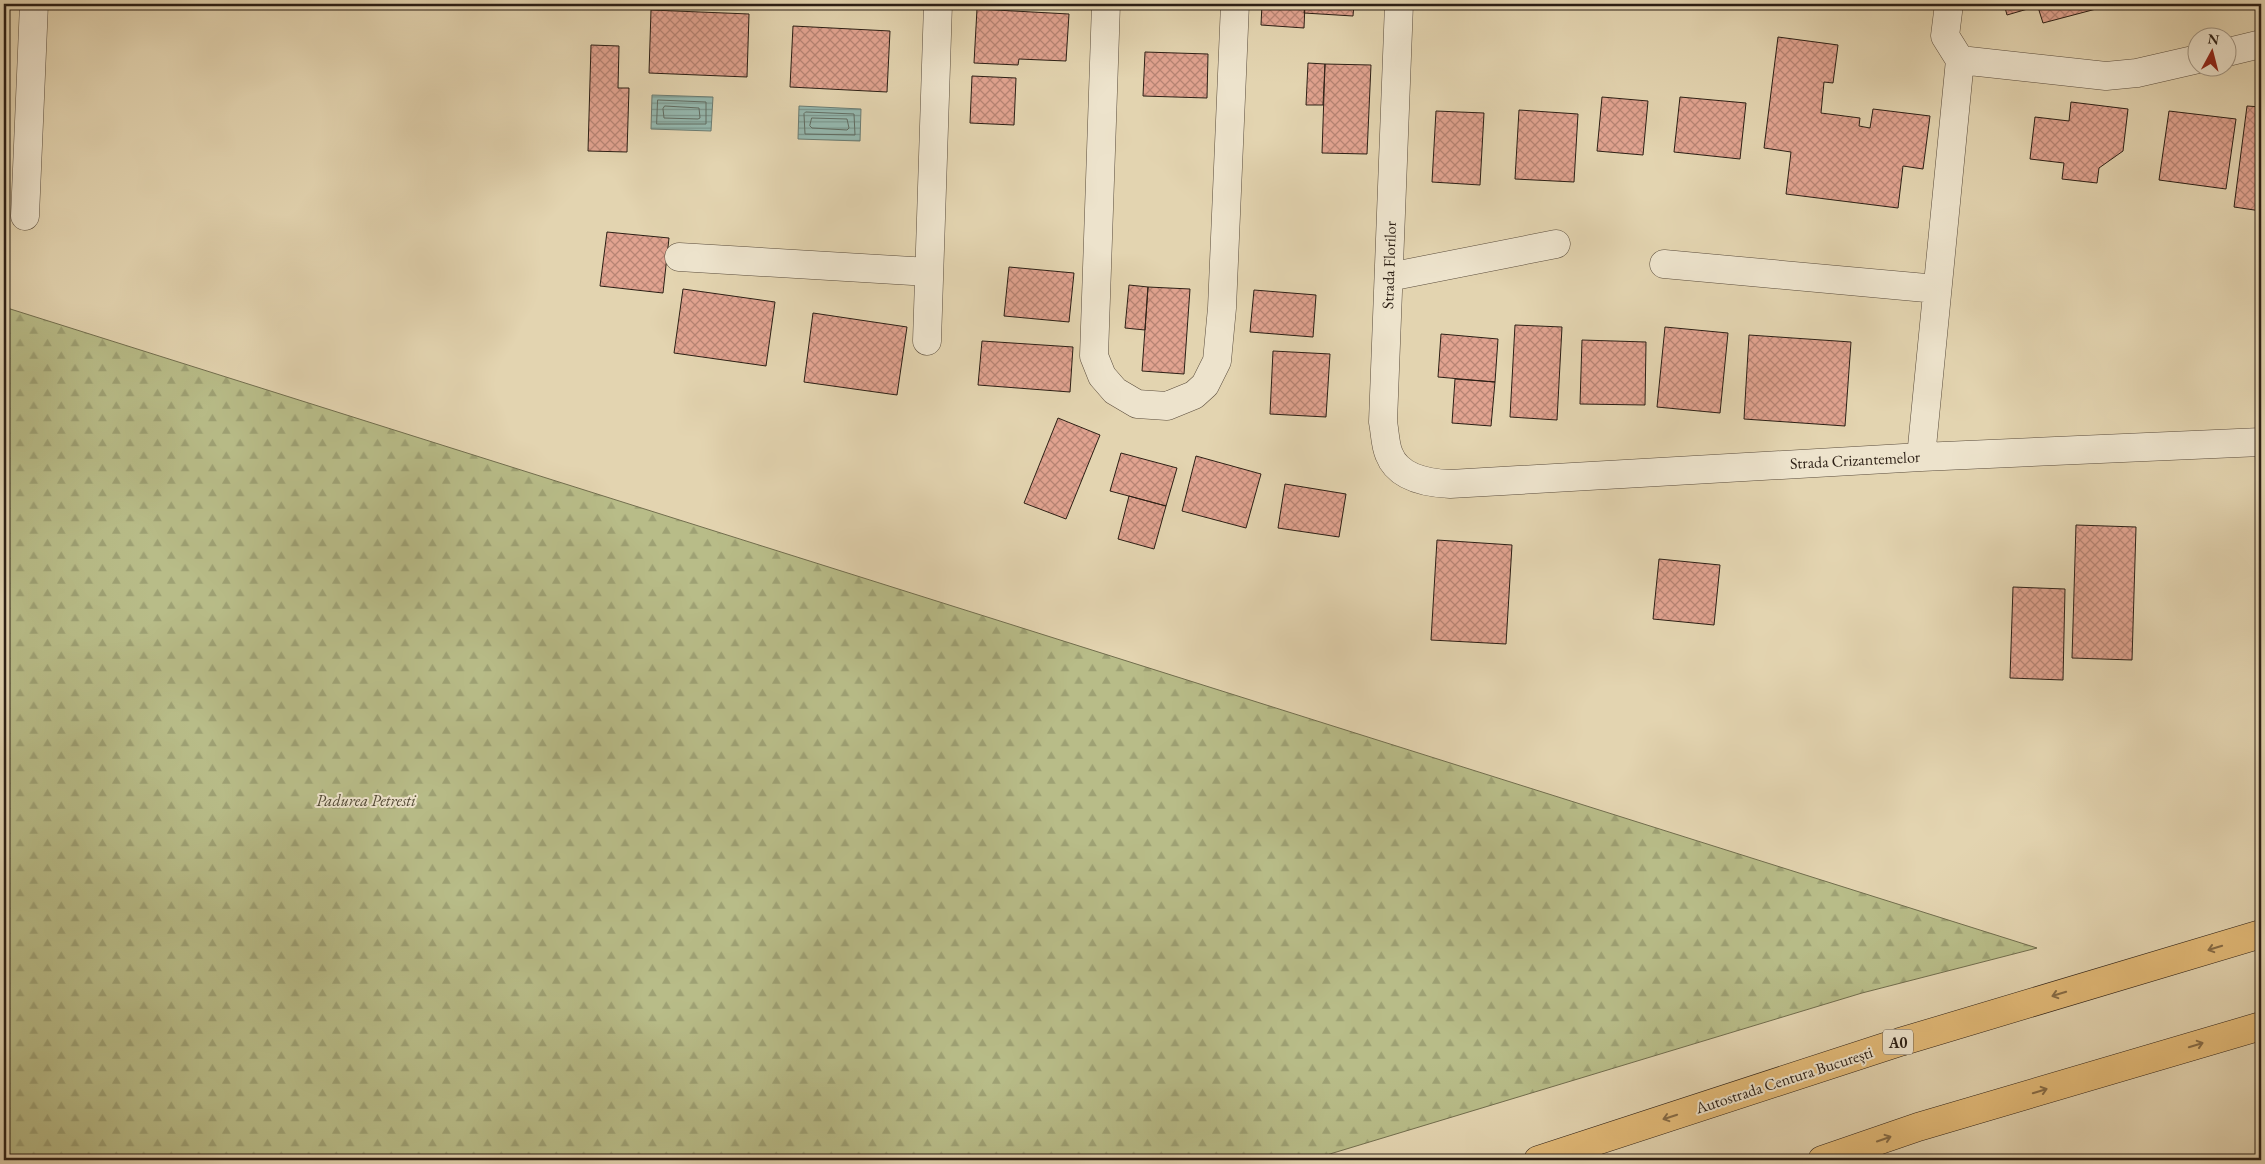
<svg xmlns="http://www.w3.org/2000/svg" width="2265" height="1164" viewBox="0 0 2265 1164" font-family="'EB Garamond',serif">
	<style>
		.forest { fill: url(#forest-firs); stroke: #726e4e }
		.water { fill: url(#water-rules); stroke: #6b7b71 }
		.lines { fill: none; stroke-linecap: round; stroke-linejoin: round }
		.shore { stroke: #606c62; stroke-width: 1 }
		.building { fill: url(#building-cross-hatch); stroke: #2c1f15 }
		.minor-casing { stroke: #5a4c3c; stroke-width: 29 }
		.motorway-casing { stroke: #2c1f15; stroke-width: 29 }
		.minor { stroke: #ede3cc; stroke-width: 28 }
		.motorway { stroke: #e2ba78; stroke-width: 28 }
		.oneway { stroke: #876c46 }
		.labels { text-anchor: middle; dominant-baseline: central; stroke-width: 4; stroke-linejoin: round; paint-order: stroke }
		.shield { fill: #ede3cc; stroke: #665a4c; stroke-width: 1 }
		.shield-label { font-size: 15px; font-weight: bold; fill: #2c1f15 }
		.street-label { font-size: 16px; fill: #2c1f15; stroke: #ede3cc }
		.park-label { font-size: 16px; font-style: italic; fill: #4f4632; stroke: #ede3cc }
	</style>
	<defs>
		<pattern id="forest-firs" width="22" height="20" patternUnits="userSpaceOnUse" patternTransform="scale(1.25)"><rect width="22" height="20" fill="#b8bc88"/><path d="M5 1l3.5 6h-7zM16 11l3.5 6h-7z" fill="#9ea174"/></pattern>
		<pattern id="water-rules" width="6" height="5" patternUnits="userSpaceOnUse" patternTransform="scale(1.25)"><rect width="6" height="5" fill="#95b8af"/><path d="M0 2.5h6" fill="none" stroke="#7a958d"/></pattern>
		<pattern id="building-cross-hatch" width="8" height="8" patternUnits="userSpaceOnUse" patternTransform="scale(1.25)"><rect width="8" height="8" fill="#e1a390"/><path d="M0 0l8 8M0 8l8-8" fill="none" stroke="#b78474"/></pattern>
	</defs>
	<rect width="100%" height="100%" fill="#e3d4b0"/>
	<filter id="stains"><feTurbulence type="fractalNoise" baseFrequency=".004" numOctaves="4"/><feColorMatrix values="0 0 0 0 .2 0 0 0 0 .09 0 0 0 0 .02 0 0 0 .5 -.17"/></filter>
	<radialGradient id="worn" r=".72"><stop offset=".6" stop-color="#630" stop-opacity="0"/><stop offset="1" stop-color="#630" stop-opacity=".3"/></radialGradient>
	<!-- forest -->
	<path class="forest" d="M4 307 2037 948 1862 993 1310 1160H4Z"/>
	<!-- water -->
	<path class="water" d="M652 95 713 97 711 131 651 129Z
		M799 106 861 109 860 141 798 139Z"/>
	<g class="lines">
		<!-- shore -->
		<path class="shore" d="M658 100 706 102V124H657Z
			M665 106 699 108 700 118 698 119 664 118 663 109Z
			M806 112 854 114 855 135 805 134 804 114Z
			M812 118 847 119 849 128 847 130 812 128 810 126Z"/>
	</g>
	<!-- building -->
	<path class="building" d="M1262 4H1305L1304 28 1261 25Z
		M1305 4H1354L1353 16 1304 13Z
		M2004 4H2037L2038 6 2007 15Z
		M2037 4H2115L2043 23Z
		M977 9 1069 14 1066 61 1019 59 1018 65 974 63Z
		M651 10 749 14 747 77 649 73Z
		M793 26 890 31 887 92 790 87Z
		M1778 37 1838 45 1833 83 1824 82 1821 113 1860 118 1859 126 1870 128 1873 109 1930 116 1923 169 1903 166 1898 208 1786 194 1791 152 1764 148Z
		M591 45 619 46 618 88H629L627 152 588 151Z
		M1145 52 1208 54 1207 98 1143 96Z
		M1308 63 1325 64 1323 105H1306Z
		M1325 64 1371 65 1367 154 1322 153Z
		M972 76 1016 78 1014 125 970 123Z
		M1602 97 1648 101 1643 155 1597 151Z
		M1680 97 1746 103 1740 159 1674 152Z
		M2071 102 2128 109 2123 151 2099 168 2097 183 2062 179 2064 163 2030 159 2035 117 2069 121Z
		M2247 106 2261 107V211L2234 207Z
		M1519 110 1578 114 1574 182 1515 179Z
		M1436 111 1484 113 1480 185 1432 182Z
		M2169 111 2236 119 2226 189 2159 180Z
		M607 232 669 238 663 293 600 286Z
		M1009 267 1074 273 1069 322 1004 316Z
		M1129 285 1148 287 1145 330 1125 328Z
		M1148 287 1190 289 1184 374 1142 371Z
		M683 289 775 302 766 366 674 353Z
		M1254 290 1316 295 1313 337 1250 332Z
		M813 313 907 327 897 395 804 382Z
		M1515 325 1562 327 1557 420 1510 417Z
		M1665 327 1728 333 1720 413 1657 407Z
		M1441 334 1498 339 1495 382 1438 377Z
		M1749 335 1851 342 1845 426 1744 419Z
		M1582 340 1646 342 1645 405 1580 404Z
		M982 341 1073 347 1070 392 978 385Z
		M1273 351 1330 354 1326 417 1270 414Z
		M1455 379 1495 382 1491 426 1452 423Z
		M1058 418 1100 435 1066 519 1024 503Z
		M1121 453 1177 468 1166 506 1110 491Z
		M1196 456 1261 474 1246 528 1182 511Z
		M1285 484 1346 494 1339 537 1278 528Z
		M1129 496 1166 506 1154 549 1118 539Z
		M2076 525 2136 527 2132 660 2072 658Z
		M1437 540 1512 545 1506 644 1431 640Z
		M1659 559 1720 565 1714 625 1653 619Z
		M2013 587 2065 589 2063 680 2010 678Z"/>
	<g class="lines">
		<defs>
			<path id="minor" d="M1106 4 1094 356 1102 376 1115 391 1137 404 1167 406 1194 395 1205 385 1217 361 1222 308 1235 4
				M1399 4 1383 422C1385 432 1385 445 1389 454 1398 478 1427 483 1450 484L1921 457 2261 442
				M2228 52 2261 44
				M1960 60 2106 76 2137 73 2198 59
				M25 216 34 4
				M679 257 929 272
				M1664 264 1937 289
				M1389 277 1556 244
				M927 341 938 4
				M1921 457 1960 60 1945 36 1949 4"/>
			<path id="motorway" d="M1538 1160 1900 1042 2261 934
				M1822 1160 1918 1127 2261 1026"/>
		</defs>
		<!-- minor casing -->
		<use href="#minor" class="minor-casing"/>
		<!-- motorway casing -->
		<use href="#motorway" class="motorway-casing"/>
		<!-- minor -->
		<use href="#minor" class="minor"/>
		<!-- motorway -->
		<use href="#motorway" class="motorway"/>
	</g>
	<!-- one-way arrows -->
	<defs><path id="oneway-shaft" d="M-6 0H5M1.5-3L5.5 0L1.5 3" fill="none" stroke-width="1.6" stroke-linecap="round" stroke-linejoin="round" transform="scale(1.25)"/></defs>
	<g class="oneway">
		<use href="#oneway-shaft" transform="translate(2215 948) rotate(163)"/>
		<use href="#oneway-shaft" transform="translate(2059 994) rotate(163)"/>
		<use href="#oneway-shaft" transform="translate(2196 1045) rotate(-17)"/>
		<use href="#oneway-shaft" transform="translate(2040 1091) rotate(-17)"/>
		<use href="#oneway-shaft" transform="translate(1670 1117) rotate(162)"/>
		<use href="#oneway-shaft" transform="translate(1884 1139) rotate(-19)"/>
	</g>
	<g class="labels">
		<!-- shield labels -->
		<rect class="shield" x="1883" y="1029.5" width="30" height="25" rx="4"/>
		<g class="shield-label">
			<text x="1898" y="1042">A0</text>
		</g>
		<!-- street labels -->
		<g class="street-label">
			<text transform="translate(1389 265) rotate(-88)">Strada Florilor</text>
			<text transform="translate(1855 460) rotate(-3)">Strada Crizantemelor</text>
			<text transform="translate(1784 1080) rotate(-18)">Autostrada Centura București</text>
		</g>
		<!-- park labels -->
		<g class="park-label">
			<text x="366" y="800">Padurea Petresti</text>
		</g>
	</g>
	<!-- margin -->
	<rect width="2265" height="1164" fill="none" stroke="#e3d4b0" stroke-width="20"/>
	<rect x="5" y="5" width="2255" height="1154" fill="none" stroke="#2c1f15" stroke-width="2.5"/>
	<rect x="10" y="10" width="2245" height="1144" fill="none" stroke="#2c1f15"/>
	<!-- north arrow -->
	<g transform="translate(2212 52) rotate(7)"><circle r="24" fill="#ede3cc" stroke="#a09583"/>
	<path d="M0-4L9 19L0 12L-9 19Z" fill="#8f2418"/>
	<text y="-8" font-size="14" font-weight="bold" text-anchor="middle" fill="#2c1f15">N</text>
	</g>
	<rect width="100%" height="100%" filter="url(#stains)"/>
	<rect width="100%" height="100%" fill="url(#worn)"/>
</svg>
